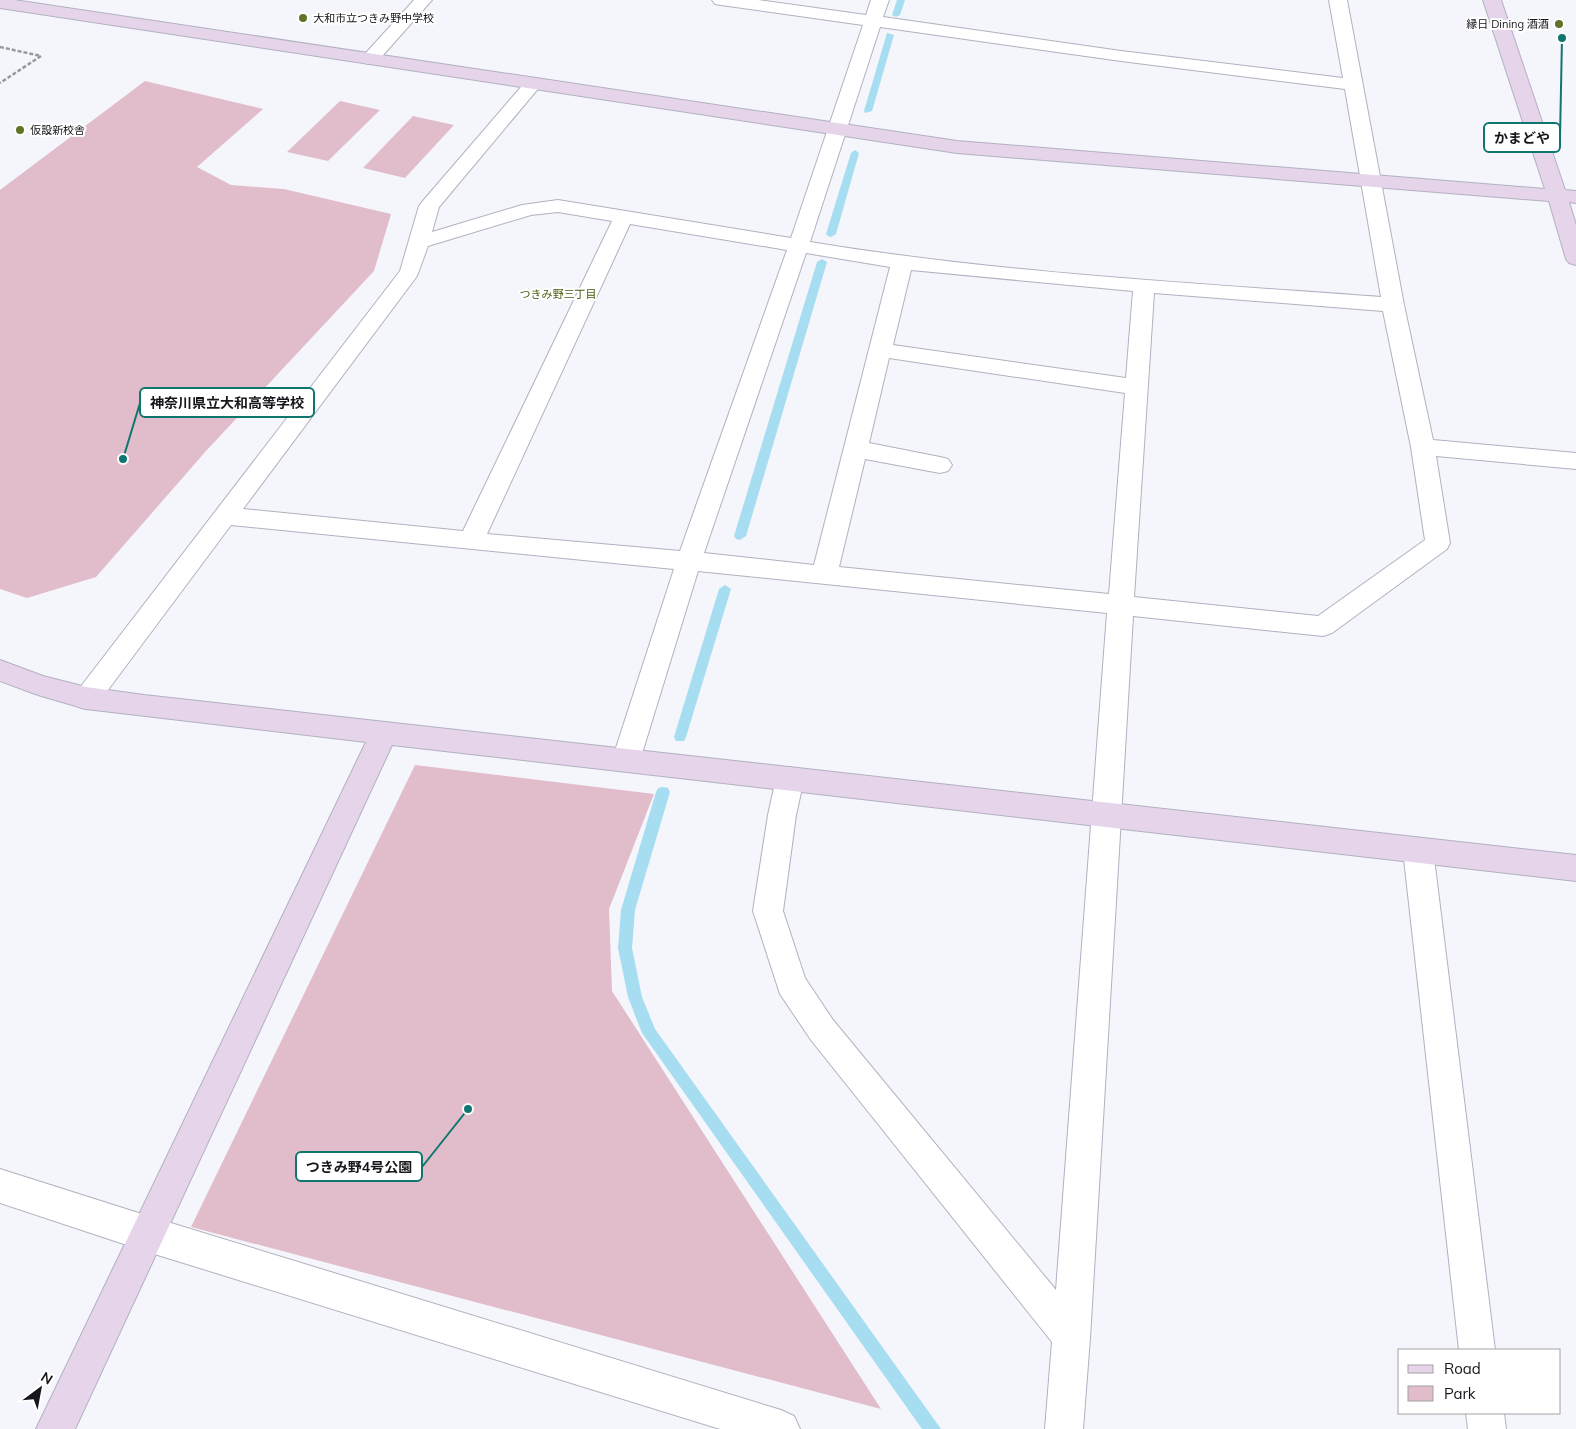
<svg xmlns="http://www.w3.org/2000/svg" width="1576" height="1429" viewBox="0 0 1576 1429" font-family="Mulish,'Noto Sans JP',sans-serif">
	<style>
		.green { fill: #e1bdcc }
		.lines { fill: none; stroke-linecap: round; stroke-linejoin: round }
		.stream { fill: #a6ddf0; fill-rule: evenodd }
		.street-casing { stroke: #b1b1c1; stroke-width: 2 }
		.secondary-casing { stroke: #b1b1c1; stroke-width: 2 }
		.path { stroke: #9999a0; stroke-width: 2.5; stroke-dasharray: 4 2; stroke-linecap: butt }
		.street { fill: #fff; fill-rule: evenodd }
		.secondary { fill: #e6d4eb; fill-rule: evenodd }
		.poi-dot { fill: #5f7526; stroke: #fff; stroke-width: 2 }
		.labels { text-anchor: middle; dominant-baseline: central; stroke-width: 4; stroke-linejoin: round; paint-order: stroke }
		.far-poi-label { font-size: 11px; fill: #16161c; stroke: #fff; text-anchor: start }
		.far-neighbourhood-label { font-size: 11px; fill: #495d12; stroke: #fff }
		.leader { fill: none; stroke: #0f766e; stroke-width: 2 }
		.callout-dot { fill: #0f766e; stroke: #fff; stroke-width: 2 }
		.callout { fill: #fff; stroke: #0f766e; stroke-width: 2 }
		.callout-label { font-size: 14px; text-anchor: middle; font-weight: bold; fill: #16161c }
	</style>
	<rect width="100%" height="100%" fill="#f5f5fc"/>
	<!-- green -->
	<path class="green" d="M145 81 263 109 197 167 231 185 284 189 391 214 374 271 206 451 96 577 27 598 0 589V190Z
		M340 101 380 110 328 161 287 152Z
		M413 116 454 125 405 178 363 168Z
		M415 765 654 794 609 909 612 991 881 1409 191 1227Z"/>
	<g class="lines">
		<!-- stream -->
		<path class="stream" d="M897 0H905L900 15 896 17 892 15Z
			M887 33 894 35 872 111 865 113 864 111Z
			M855 150 859 153 836 234 831 237 828 236 826 234 851 153Z
			M822 259 827 262 746 536 740 540 736 539 734 536 817 262Z
			M725 585 731 589 686 737 684 741H676L674 737 719 589Z
			M663 787 668 788 670 792 635 910 632 948 642 997 655 1029 941 1429H922L642 1033 628 997 618 948 621 910 656 792 658 788Z"/>
		<defs>
			<path id="street" d="M414 0H432L376 63 370 64 364 63 361 59 364 55Z
				M712 0H758L866 15 871 0H889L883 17 1121 51 1343 78 1329 0H1347L1404 305 1433 440 1576 453V469L1436 456 1450 543 1447 549 1332 633 1323 636 1133 616 1090 1338 1083 1429H1045L1052 1342 811 1040 780 994 753 911 768 815 776 779 780 771 790 767 800 771 804 779 796 815 783 911 805 978 833 1020 1056 1290 1107 613 698 571 640 760 636 768 626 771 616 768 612 760 674 569 231 525 96 706 86 709 76 706 72 698 400 271 419 206 422 202 527 80 533 79 539 80 542 84 439 207 432 232 522 205 558 200 791 238 863 25 721 5 715 4ZM880 27 1121 61 1345 89 1381 297C1191 283 999 273 810 242ZM558 212 612 221 463 531 243 509 417 276 428 246 531 215ZM630 224 787 250 680 551 487 534ZM806 253 890 267 814 565 704 553ZM911 270 1133 291 1126 378 893 345ZM1154 293 1383 311 1411 447 1425 540 1318 616 1134 597ZM889 358 1125 393 1109 594 839 567 865 459 940 473 948 471 952 465 948 459 940 457 869 443Z
				M1418 838 1428 841 1433 850 1495 1350H1459L1403 850 1408 841Z
				M0 1169 148 1216 781 1410 794 1416 800 1429H720L148 1252 0 1203Z
				M1466 1413H1504L1506 1429H1468Z"/>
			<path id="secondary" d="M0 0H14L957 141 1545 189 1483 0H1501L1565 190 1576 191V203L1569 202 1576 225V265L1569 263 1566 259 1549 201 957 153 0 8Z
				M0 660 43 676 86 687 144 695 1576 855V881L392 745 75 1429H36L366 742 86 709 38 695 0 681Z"/>
		</defs>
		<!-- street casing -->
		<use href="#street" class="street-casing"/>
		<!-- secondary casing -->
		<use href="#secondary" class="secondary-casing"/>
		<!-- path -->
		<path class="path" d="M0 47 41 56 0 83"/>
		<!-- street -->
		<use href="#street" class="street"/>
		<!-- secondary -->
		<use href="#secondary" class="secondary"/>
	</g>
	<!-- markers -->
	<g class="poi-dot">
		<circle cx="303" cy="18" r="5"/>
		<circle cx="1559" cy="24" r="5"/>
		<circle cx="20" cy="130" r="5"/>
	</g>
	<g class="labels">
		<!-- far-poi labels -->
		<g class="far-poi-label">
			<text x="313" y="18">大和市立つきみ野中学校</text>
			<text x="1549" y="24" text-anchor="end">縁日 Dining 酒酒</text>
			<text x="30" y="130">仮設新校舎</text>
		</g>
		<!-- far-neighbourhood labels -->
		<g class="far-neighbourhood-label">
			<text x="558" y="294">つきみ野三丁目</text>
		</g>
	</g>
	<!-- callouts -->
	<path class="leader" d="M1562 38L1560 138M123 459L140 403M468 1109L422 1167"/>
	<g class="callout-dot">
		<circle cx="1562" cy="38" r="5"/>
		<circle cx="123" cy="459" r="5"/>
		<circle cx="468" cy="1109" r="5"/>
	</g>
	<g class="callout">
		<rect x="1484" y="123" width="76" height="29" rx="5"/>
		<rect x="140" y="388" width="174" height="29" rx="5"/>
		<rect x="296" y="1152" width="126" height="29" rx="5"/>
	</g>
	<g class="callout-label">
		<text x="1522" y="143">かまどや</text>
		<text x="227" y="408">神奈川県立大和高等学校</text>
		<text x="359" y="1172">つきみ野4号公園</text>
	</g>
	<!-- legend -->
	<rect x="1398" y="1349" width="162" height="65" fill="#ffffff" stroke="#a2a2a4"/>
	<rect x="1408" y="1365" width="25" height="8" fill="#e6d4eb" stroke="#a2a2a4"/>
	<text x="1444" y="1374" font-size="15" fill="#16161c">Road</text>
	<rect x="1408" y="1386" width="25" height="15" fill="#e1bdcc" stroke="#a2a2a4"/>
	<text x="1444" y="1399" font-size="15" fill="#16161c">Park</text>
	<!-- north arrow -->
	<g transform="translate(40 1389) rotate(32)" stroke="#ffffff" stroke-width="4" paint-order="stroke">
	<path d="M0-4L9 19L0 12L-9 19Z" fill="#16161c"/>
	<text y="-8" font-size="14" font-weight="bold" text-anchor="middle" fill="#16161c">N</text>
	</g>
</svg>
